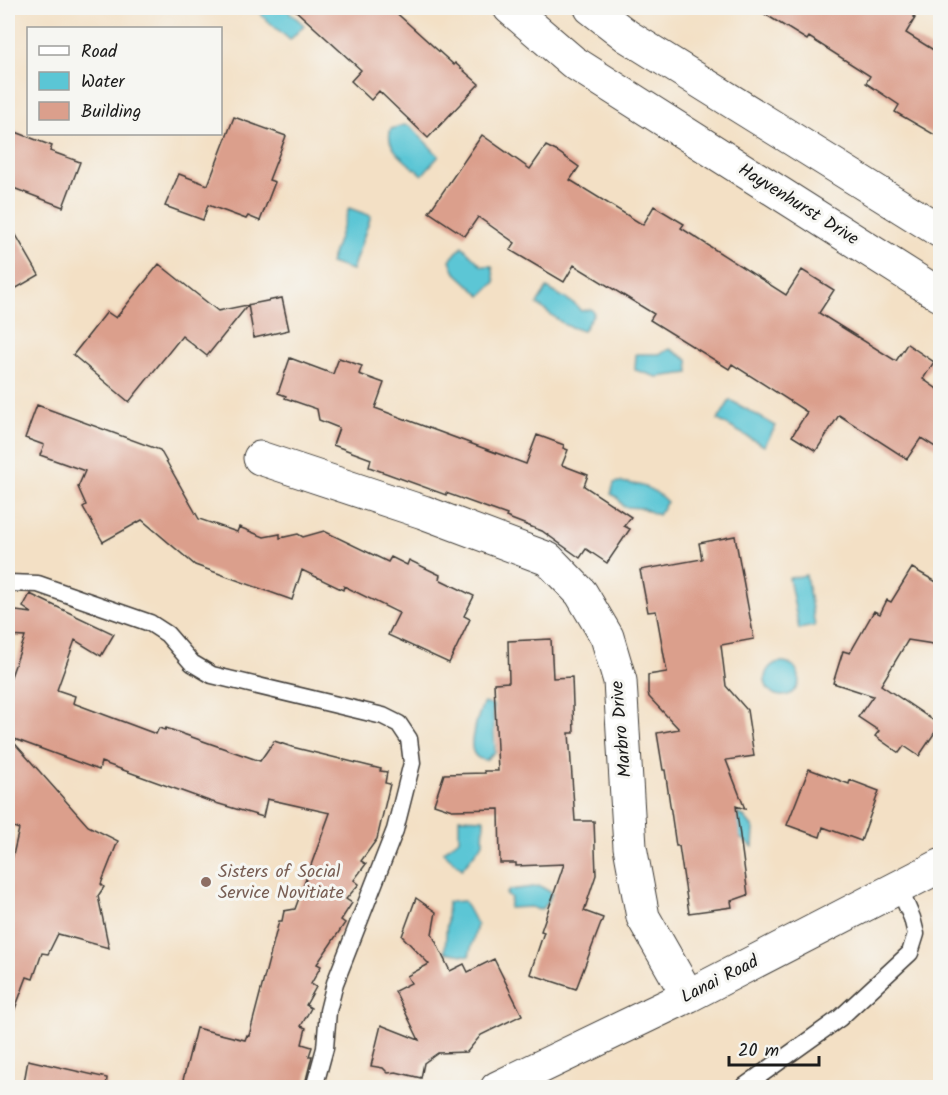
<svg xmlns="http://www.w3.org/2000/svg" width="948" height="1095" viewBox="0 0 948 1095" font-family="Kalam,sans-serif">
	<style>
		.water { fill: #5bc6d5; stroke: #3c7178; stroke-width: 1.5 }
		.building { fill: #db9f8c }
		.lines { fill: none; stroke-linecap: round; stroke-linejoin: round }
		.service-casing { stroke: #3c3935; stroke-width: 19 }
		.minor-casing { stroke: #3c3935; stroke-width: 35 }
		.service { stroke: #fff; stroke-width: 16 }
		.minor { stroke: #fff; stroke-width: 33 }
		.education-dot { fill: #8d6e63; stroke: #f6f6f2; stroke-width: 2 }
		.labels { text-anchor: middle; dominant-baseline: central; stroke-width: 6; stroke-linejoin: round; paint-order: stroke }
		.street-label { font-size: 18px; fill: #1c1c1c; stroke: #f6f6f2 }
		.education-label { font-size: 18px; fill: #785e54; stroke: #f6f6f2; text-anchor: start }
	</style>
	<rect width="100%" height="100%" fill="#f6f6f2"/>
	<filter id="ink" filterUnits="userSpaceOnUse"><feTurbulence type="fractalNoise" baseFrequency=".0167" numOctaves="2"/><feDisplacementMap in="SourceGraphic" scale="12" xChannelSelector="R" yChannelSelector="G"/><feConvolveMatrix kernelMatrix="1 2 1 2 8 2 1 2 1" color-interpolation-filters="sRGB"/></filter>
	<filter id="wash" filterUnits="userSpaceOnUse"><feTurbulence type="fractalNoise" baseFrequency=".008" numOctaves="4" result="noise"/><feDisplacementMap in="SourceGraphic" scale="24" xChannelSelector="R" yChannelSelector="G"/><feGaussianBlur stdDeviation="1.35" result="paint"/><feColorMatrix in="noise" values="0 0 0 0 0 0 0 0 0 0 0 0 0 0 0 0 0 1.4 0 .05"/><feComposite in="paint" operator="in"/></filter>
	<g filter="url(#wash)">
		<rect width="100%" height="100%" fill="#f3e0c5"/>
		<!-- water -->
		<path class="water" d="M260 8H285L304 25 290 40 262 16Z
			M403 125 410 126 439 156 422 175C409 163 383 148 391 129Z
			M349 208 371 216 352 270 330 263Z
			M462 246 482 266H492L495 282 481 296 454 271 450 260Z
			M547 288 575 304 581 311 591 309 594 313 583 331 565 325 537 304Z
			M670 349 688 360 689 373 657 377 635 370 636 354H659Z
			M730 400 776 426 764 446 718 420Z
			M620 482C639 484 653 487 667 502L658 515 642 508 624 507 617 497 611 494 614 483Z
			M806 575 815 626 799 629 789 578Z
			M765 679a17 17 0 1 1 34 0a17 17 0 1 1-34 0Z
			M483 703 493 705 495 752 486 760C459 758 478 719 483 703Z
			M733 812 743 816 754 829 753 847 737 836Z
			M459 818 484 819 483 843 462 869 443 852 459 839Z
			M540 886 552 893C548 901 547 907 539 910L531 907 509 908 511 898 506 894 510 890Z
			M464 901 477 925 469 956 445 952 448 902Z"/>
		<g id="blocks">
			<!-- building -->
			<path class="building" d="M293 8H391L454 65 455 63 479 84 428 138 379 91 371 100 351 81 361 70Z
				M755 8H902L914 14 913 17 915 18 906 33 940 54V138L895 112 899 105 866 83 870 76 809 37 807 40Z
				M234 117 286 136 269 180 275 182 260 221 248 216 246 219 208 205 203 220 165 206 179 174 208 185Z
				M8 129 52 146 50 151 80 162 63 207 8 186Z
				M482 135 530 169 546 146 558 152 579 167 570 180 643 225 654 206 684 224 681 228 786 295 802 270 834 290 819 313 896 361 907 344 934 362 923 379 940 391V450L921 438 907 459 839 415 816 451 792 436 807 412 732 364 729 369 650 320 654 314 574 265 564 282 510 250 515 243 478 217 465 236 429 212Z
				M8 221 39 275 8 293Z
				M159 264 218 311 282 298 289 330 254 338 248 305 207 356 182 336 129 402 73 355 107 312 116 318Z
				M290 358 333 374 339 358 362 366 359 374 384 383 375 408 526 464 537 435 564 445 563 448 568 450 562 465 588 475 584 486 631 517 624 526 630 529 607 563 586 549 580 558 542 531 506 517 507 515 446 493V495L369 467 371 459 333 445 339 428 319 420 317 409 285 398 286 396 278 393Z
				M37 405 160 450 199 519 237 532 239 527 264 537 280 534V538L298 534 303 537 324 531 388 562 391 557 407 565 409 560 440 575 439 579 474 596 464 616 470 619 449 663 388 635 399 613 344 586 343 590 302 570 292 600 195 565 142 520 103 542 83 507 86 505 78 487 85 471 40 455 44 445 25 438Z
				M735 536 754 639 721 645 726 686 747 710 754 756 726 760 745 809 736 806 748 895 731 901 732 907 689 913 679 846H676L665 770H663L657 733 679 729 649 697 648 692V675L667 672 656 611 648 612 640 570 702 559 699 543Z
				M912 568 940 584V645L908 640 881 685 940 725 919 756 904 746 899 753 875 736 879 731 858 717 873 696 833 683 843 651 850 653 874 611 880 614 887 600 891 602Z
				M30 594 114 634 101 656 75 640 57 690 75 696 73 703 156 734 159 728 165 730 166 728 260 761 274 741 292 747 381 769 380 771 387 772 385 783 390 784 377 839 361 861 366 864 354 880 359 884 346 899 352 903 341 920 345 923 317 964 321 966 311 984 316 987 306 1005 311 1008 301 1026 306 1028 302 1044 312 1047 309 1056H312L304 1088H181L196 1028 245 1040 247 1035 249 1036 279 921H282L284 911 295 909 330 813 267 799 263 817 209 801 101 762 99 770 9 737 88 826 118 841 101 884 104 887 98 896 109 948 58 934 48 954 42 953 33 979 27 977 10 1022 8 1021V877L19 829 8 825V685L25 637 8 636V610L32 613 23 607Z
				M551 639 553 678 572 677 574 733H569L575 821H594L596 875 584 911 603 918 576 989 530 974 544 932 541 931 564 864 516 866V863H500L499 809 452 810 434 804 444 774 485 773 484 771H498L494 683 509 682 508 641Z
				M809 769 849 784 850 780 879 791 861 841 823 827 820 837 787 825Z
				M416 898 436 912 432 934 450 971 464 964 468 972 494 959 522 1015 481 1035 467 1052 438 1053 424 1063 421 1078 396 1072 388 1073 383 1068 371 1066 381 1025 419 1040 395 991 411 983 407 976 429 964 402 936Z
				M28 1060 107 1078 106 1088H23Z"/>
		</g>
	</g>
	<g filter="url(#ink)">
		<use href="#blocks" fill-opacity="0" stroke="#3c3935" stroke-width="1.5"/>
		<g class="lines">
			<defs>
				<path id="service" d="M8 583 38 584 150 623 167 634 192 663 212 675 383 716 399 724 409 739 412 763 395 830 335 983 328 1011 325 1048 314 1088
					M742 1088 840 1018 910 953 916 934 912 918 899 888"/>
				<path id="minor" d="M510 8 573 62 940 295
					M591 8 627 36 940 231
					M260 458 423 512 548 559 581 593 607 637 620 681 630 847 643 917 688 996
					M497 1088 688 996 940 866"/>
			</defs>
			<!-- service casing -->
			<use href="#service" class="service-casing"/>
			<!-- minor casing -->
			<use href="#minor" class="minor-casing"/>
			<!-- service -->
			<use href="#service" class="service"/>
			<!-- minor -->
			<use href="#minor" class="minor"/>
		</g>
	</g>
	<!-- markers -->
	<circle class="education-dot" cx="206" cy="882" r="6"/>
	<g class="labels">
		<!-- street labels -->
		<g class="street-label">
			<text transform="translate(798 205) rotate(32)">Hayvenhurst Drive</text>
			<text transform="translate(622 729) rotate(-95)">Marbro Drive</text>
			<text transform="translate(720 980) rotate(-27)">Lanai Road</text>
		</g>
		<!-- education labels -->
		<g class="education-label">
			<text x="218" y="872">Sisters of Social<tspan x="218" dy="21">Service Novitiate</tspan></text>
		</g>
	</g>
	<!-- margin -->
	<rect width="948" height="1095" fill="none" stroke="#f6f6f2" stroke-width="30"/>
	<!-- legend -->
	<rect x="27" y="27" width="195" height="108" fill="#f6f6f2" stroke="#9f9f9c" stroke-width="1.5"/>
	<rect x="39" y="46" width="30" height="9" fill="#ffffff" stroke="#9f9f9c" stroke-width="1.5"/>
	<text x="81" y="57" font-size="18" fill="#1c1c1c">Road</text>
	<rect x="39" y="72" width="30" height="18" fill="#5bc6d5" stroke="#9f9f9c" stroke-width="1.5"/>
	<text x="81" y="87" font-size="18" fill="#1c1c1c">Water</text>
	<rect x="39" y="102" width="30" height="18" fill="#db9f8c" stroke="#9f9f9c" stroke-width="1.5"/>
	<text x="81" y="117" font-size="18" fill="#1c1c1c">Building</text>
	<!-- scale -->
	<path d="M729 1056v9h90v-9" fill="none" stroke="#1c1c1c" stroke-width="3"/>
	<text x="738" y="1056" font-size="18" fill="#1c1c1c" stroke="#f6f6f2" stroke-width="4.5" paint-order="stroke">20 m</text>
</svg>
